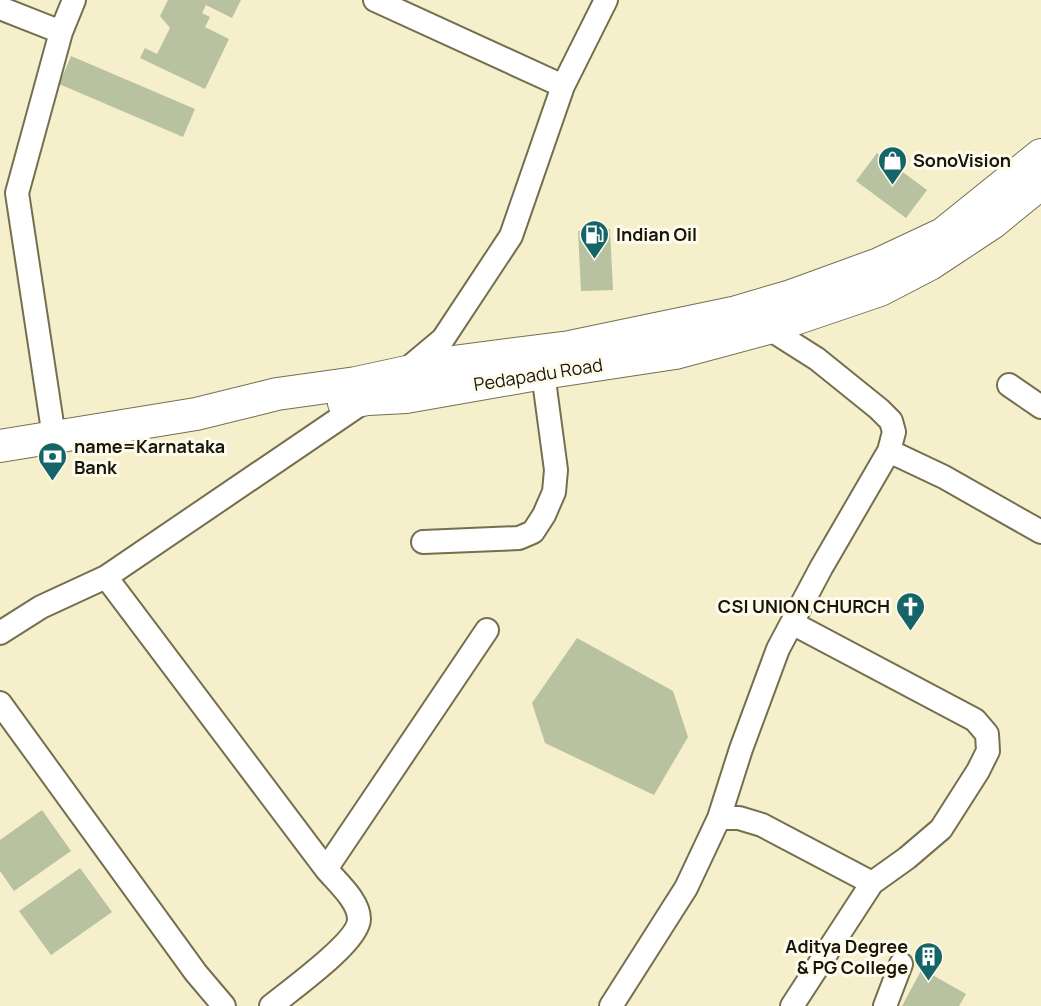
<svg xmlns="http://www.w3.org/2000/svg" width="1041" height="1006" viewBox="0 0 1041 1006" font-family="Manrope,sans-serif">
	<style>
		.building { fill: #b9c2a0 }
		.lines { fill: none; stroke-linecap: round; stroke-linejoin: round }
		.minor-casing { stroke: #756f4f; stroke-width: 26 }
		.secondary-casing { stroke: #756f4f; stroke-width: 34 }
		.minor { stroke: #fff; stroke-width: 22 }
		.secondary { stroke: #fff; stroke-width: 32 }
		.labels { text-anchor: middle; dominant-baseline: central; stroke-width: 6; stroke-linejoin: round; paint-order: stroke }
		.poi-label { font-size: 18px; font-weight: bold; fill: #181509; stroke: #fefbed; text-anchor: start }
		.street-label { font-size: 18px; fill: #181509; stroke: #fefbed }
	</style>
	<rect width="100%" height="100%" fill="#f5efcb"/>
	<!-- building -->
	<path class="building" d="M168 0H241L232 18 206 5 202 13 210 17 205 27 229 39 205 89 140 58 145 48 157 54 170 28 160 16Z
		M71 56 195 109 183 137 59 84Z
		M877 153 927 190 906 218 856 181Z
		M610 229 613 290 581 291 578 231Z
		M577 638 673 691 688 737 654 795 545 743 532 703Z
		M42 810 71 851 14 891 0 871V840Z
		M80 868 112 912 51 955 19 911Z
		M922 969 966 994 959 1006H902Z"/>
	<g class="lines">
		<defs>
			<path id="minor" d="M375 0 563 86
				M0 8 61 32
				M406 370 443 339 511 236 563 86 606 0
				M1009 385 1041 407
				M54 437 17 193 61 32 74 0
				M889 451 944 477 1041 532
				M423 542 519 538 533 532 544 515 554 492 556 470 543 373
				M106 577 326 869C337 882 359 901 359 919 359 942 289 991 271 1006
				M792 623 975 720 987 734 988 751 978 771 941 829 907 858 872 883
				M0 633 41 607 106 577 365 401
				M0 703 196 973 224 1006
				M719 818 741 749 778 649 821 568 889 451 894 432 891 421 879 409 817 359 768 328
				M326 869 487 630
				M611 1006 686 888 719 818H739L762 825 872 883 792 1006
				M885 1006 901 964"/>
			<path id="secondary" d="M344 403 368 399 406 397 543 373 675 353 768 328 880 290 930 264 992 223 1041 183
				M0 446 196 414 277 394 356 383 453 362 570 347 733 313 791 296 879 264 943 234 1041 155"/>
		</defs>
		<!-- minor casing -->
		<use href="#minor" class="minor-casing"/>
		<!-- secondary casing -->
		<use href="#secondary" class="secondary-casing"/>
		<!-- minor -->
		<use href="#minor" class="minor"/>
		<!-- secondary -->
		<use href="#secondary" class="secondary"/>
	</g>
	<!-- icons -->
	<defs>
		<symbol id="shop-pin" viewBox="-11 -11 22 30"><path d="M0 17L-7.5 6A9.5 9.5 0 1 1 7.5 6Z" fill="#146468" stroke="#fefbed"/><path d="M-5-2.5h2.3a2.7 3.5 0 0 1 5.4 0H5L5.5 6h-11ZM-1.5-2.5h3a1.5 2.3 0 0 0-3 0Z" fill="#fff"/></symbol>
		<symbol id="fuel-pin" viewBox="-11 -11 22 30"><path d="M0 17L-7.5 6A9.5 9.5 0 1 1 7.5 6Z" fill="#146468" stroke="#fefbed"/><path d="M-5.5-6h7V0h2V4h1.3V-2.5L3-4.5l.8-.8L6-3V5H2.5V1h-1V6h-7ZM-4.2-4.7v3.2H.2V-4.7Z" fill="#fff"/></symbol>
		<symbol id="bank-pin" viewBox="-11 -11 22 30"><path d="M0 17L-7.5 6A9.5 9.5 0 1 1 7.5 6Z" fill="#146468" stroke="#fefbed"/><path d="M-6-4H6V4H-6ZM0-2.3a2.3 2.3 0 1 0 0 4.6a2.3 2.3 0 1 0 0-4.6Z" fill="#fff"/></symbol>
		<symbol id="church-pin" viewBox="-11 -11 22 30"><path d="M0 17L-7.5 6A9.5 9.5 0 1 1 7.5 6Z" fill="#146468" stroke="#fefbed"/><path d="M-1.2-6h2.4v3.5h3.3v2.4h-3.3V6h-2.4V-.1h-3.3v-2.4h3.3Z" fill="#fff"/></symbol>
		<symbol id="building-pin" viewBox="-11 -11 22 30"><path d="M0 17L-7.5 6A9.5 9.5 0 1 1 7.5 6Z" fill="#146468" stroke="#fefbed"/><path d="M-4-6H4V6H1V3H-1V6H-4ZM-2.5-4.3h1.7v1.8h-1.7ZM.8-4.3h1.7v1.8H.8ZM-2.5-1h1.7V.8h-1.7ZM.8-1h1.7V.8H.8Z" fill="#fff"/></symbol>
	</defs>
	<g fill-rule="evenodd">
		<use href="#shop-pin" x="876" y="144" width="33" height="45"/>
		<use href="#fuel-pin" x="578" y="218" width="33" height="45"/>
		<use href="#bank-pin" x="36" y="440" width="33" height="45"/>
		<use href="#church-pin" x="894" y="590" width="33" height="45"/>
		<use href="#building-pin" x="912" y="940" width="33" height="45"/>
	</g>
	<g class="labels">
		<!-- poi labels -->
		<g class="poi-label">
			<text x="913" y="160">SonoVision</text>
			<text x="616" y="234">Indian Oil</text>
			<text x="74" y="446">name=Karnataka<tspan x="74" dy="21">Bank</tspan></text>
			<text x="890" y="606" text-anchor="end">CSI UNION CHURCH</text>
			<text x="908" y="946" text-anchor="end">Aditya Degree<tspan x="908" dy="21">&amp; PG College</tspan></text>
		</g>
		<!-- street labels -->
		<g class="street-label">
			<text transform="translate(538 374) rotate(-9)">Pedapadu Road</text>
		</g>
	</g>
</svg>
